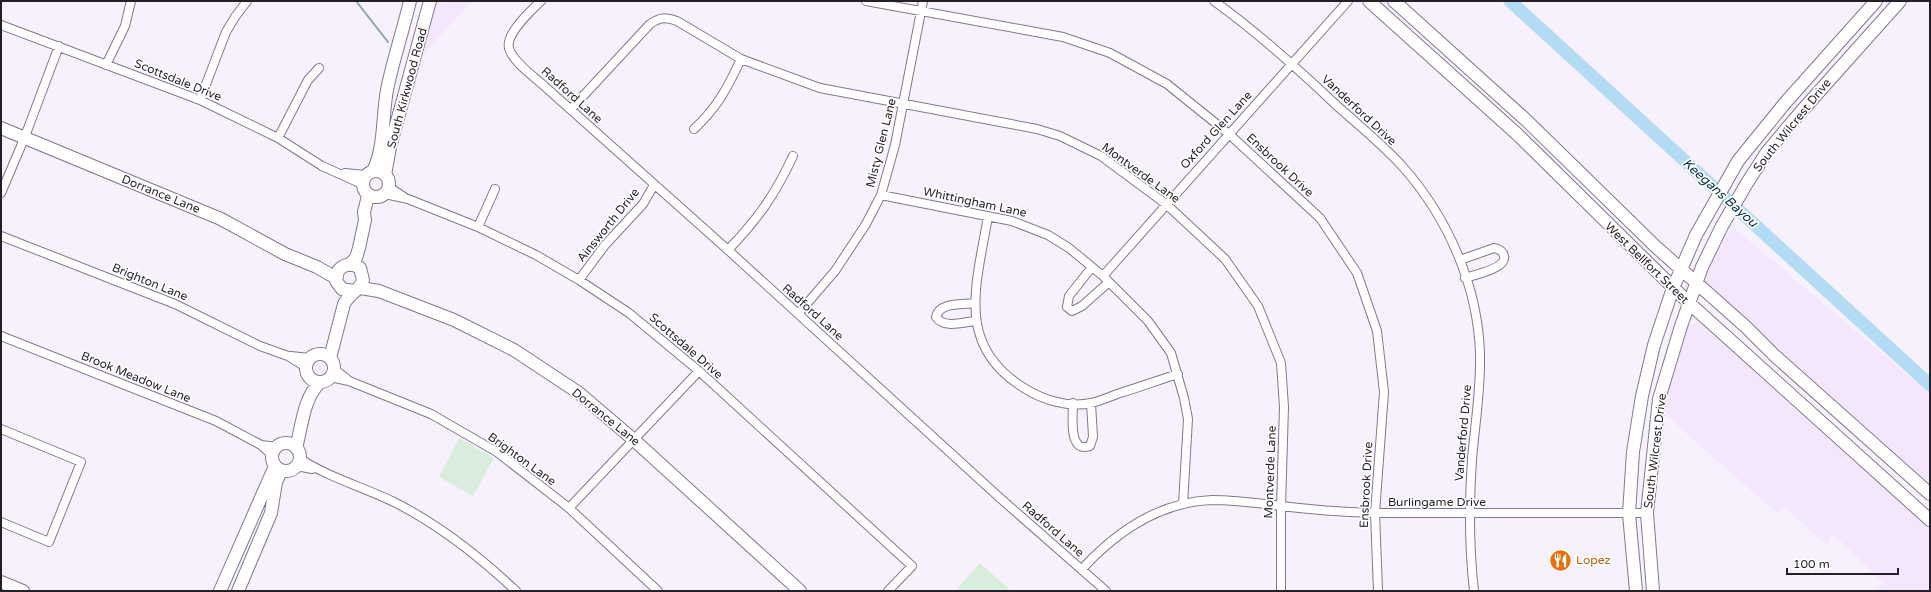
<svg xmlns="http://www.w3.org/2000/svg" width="1931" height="592" viewBox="0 0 1931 592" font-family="'Varela Round',sans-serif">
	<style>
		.built { fill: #f4e7fd }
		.green { fill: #d8eddb }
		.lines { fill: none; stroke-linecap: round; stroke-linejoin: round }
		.stream { stroke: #89a3b7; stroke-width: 2 }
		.river { stroke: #b4dbf4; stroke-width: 13 }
		.street-casing { stroke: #857690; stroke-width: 10 }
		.secondary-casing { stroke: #857690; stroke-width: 14 }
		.street { stroke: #fff; stroke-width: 8 }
		.secondary { stroke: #fff; stroke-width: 12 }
		.labels { text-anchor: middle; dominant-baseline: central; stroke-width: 3.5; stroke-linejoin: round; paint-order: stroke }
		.street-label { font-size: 12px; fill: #251f29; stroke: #fff }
		.food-label { font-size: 12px; fill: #c56008; stroke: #fff; text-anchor: start }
		.water-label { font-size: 13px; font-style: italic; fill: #00354e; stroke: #fff }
	</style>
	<rect width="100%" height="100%" fill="#f7f1fd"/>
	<!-- built -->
	<path class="built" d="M437 1H472L422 56Z
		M1732 226 1930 394V485L1702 280Z
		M1699 321 1930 528V591H1876L1883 583 1833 534 1826 545 1785 507 1778 514 1662 412 1685 327Z"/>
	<!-- green -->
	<path class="green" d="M459 438 494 458 473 496 439 477Z
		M980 563 1011 591H955Z"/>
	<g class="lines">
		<!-- stream -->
		<path class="stream" d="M356 1 388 42"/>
		<!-- river -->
		<path class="river" d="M1510 1 1930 385"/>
		<defs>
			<path id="street" d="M541 1C531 11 502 36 510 51 516 64 532 75 542 84L728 250 1000 498 1106 591
				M866 1 1063 37 1110 53 1167 84 1229 134 1320 218 1357 273 1377 331 1384 392 1375 513 1378 591
				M1214 1C1257 32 1296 67 1334 103 1357 124 1382 144 1403 167 1448 218 1478 286 1480 354 1481 389 1475 424 1472 459 1469 503 1469 547 1474 591
				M1 25 200 100 278 138 322 166 362 184
				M106 65 125 26 131 1
				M200 100 226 32 235 17 247 1
				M571 109 650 24C660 17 665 17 677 21L741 59 820 88 1037 129 1060 136 1101 156 1166 204 1225 259 1258 306 1281 363 1284 407 1281 506V591
				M694 129C717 108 728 87 741 59
				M278 138 308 80 319 68
				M345 173 365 175
				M389 187 404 197
				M1 193 24 139 59 46
				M385 194 408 199 478 227 536 255 579 280 629 313 699 371 912 566 888 591
				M881 195 1012 221 1048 235 1069 248 1103 276 1148 321 1171 353 1184 398 1188 419 1183 504
				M988 216C977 283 954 345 1024 388 1043 400 1069 408 1091 403 1101 401 1111 396 1120 393 1140 387 1159 380 1178 374
				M478 227 495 189
				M1 236 175 304 260 346 288 356 306 367
				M728 250C757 220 775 195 793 156
				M1460 260 1494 248C1499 249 1503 251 1504 256 1507 268 1475 275 1465 278
				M1092 267 1069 296 1067 307 1072 311 1082 306 1109 282
				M1103 276 1348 1
				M579 280 605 245 643 204 654 185
				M975 303C962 305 939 302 936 317 944 329 963 322 976 321
				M798 314 835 271 866 224 881 195 895 145 923 1
				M1 336 216 421 261 445 272 455
				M291 356 309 358
				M334 369 347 379
				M330 377 349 381 431 414 497 452 569 508 658 591
				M1073 403C1073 416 1068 454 1090 446L1093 437 1091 403
				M1 429 81 462 49 542 1 522
				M261 445 277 447
				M299 458C329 478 364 487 396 503 441 526 480 557 516 591
				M296 466 312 469
				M569 508 699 371
				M1082 569C1116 532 1160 502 1212 500 1236 500 1258 503 1281 506 1313 510 1344 512 1375 513H1647"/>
			<path id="secondary" d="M1369 1 1517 134 1689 303 1930 520
				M1394 1 1526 120 1655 246 1746 327 1774 355 1930 494
				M1 128 221 219 285 254 317 267 336 278
				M363 184a13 13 0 1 1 26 0a13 13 0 1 1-26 0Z
				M373 171C385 147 382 117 387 90 393 60 403 31 410 1
				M385 175 390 147 430 1
				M350 264 356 258 359 248 365 220 364 212 368 196
				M360 288 379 291 454 320 514 350 579 393 634 440 800 591
				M306 368a14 14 0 1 1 28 0a14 14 0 1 1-28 0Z
				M330 358 344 304C349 293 361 290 363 280L360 268C352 263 344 263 338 271L336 281 342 289 353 291
				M272 457a14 14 0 1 1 28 0a14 14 0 1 1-28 0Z
				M296 448C302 426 303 399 320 382
				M1 582 23 591
				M220 591 275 466
				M238 591 271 513 276 482 281 471
				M1636 591 1629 514 1633 452 1642 396 1654 345 1673 288 1696 235 1738 161 1785 103 1876 1
				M1653 591 1647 513 1659 399 1681 326 1702 267 1722 226 1747 183 1767 152 1799 114 1900 1"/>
		</defs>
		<!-- street casing -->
		<use href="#street" class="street-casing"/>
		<!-- secondary casing -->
		<use href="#secondary" class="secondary-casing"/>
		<!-- street -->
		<use href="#street" class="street"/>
		<!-- secondary -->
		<use href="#secondary" class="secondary"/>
	</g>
	<!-- icons -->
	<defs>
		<symbol id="restaurant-disc" viewBox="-11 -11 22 22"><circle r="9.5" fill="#e8710a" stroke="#fff"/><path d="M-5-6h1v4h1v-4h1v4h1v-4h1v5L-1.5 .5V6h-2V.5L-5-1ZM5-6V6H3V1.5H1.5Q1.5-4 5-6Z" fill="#fff"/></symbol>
	</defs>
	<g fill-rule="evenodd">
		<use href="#restaurant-disc" x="1548" y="548" width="25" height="25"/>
	</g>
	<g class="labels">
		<!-- street labels -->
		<g class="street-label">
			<text transform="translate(178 80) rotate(22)">Scottsdale Drive</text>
			<text transform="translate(407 88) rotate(-75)">South Kirkwood Road</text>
			<text transform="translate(572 95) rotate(42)">Radford Lane</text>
			<text transform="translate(1359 110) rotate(43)">Vanderford Drive</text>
			<text transform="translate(1792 125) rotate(-51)">South Wilcrest Drive</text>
			<text transform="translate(1216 130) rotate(-48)">Oxford Glen Lane</text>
			<text transform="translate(881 143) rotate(-76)">Misty Glen Lane</text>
			<text transform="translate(1280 165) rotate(43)">Ensbrook Drive</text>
			<text transform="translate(1141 173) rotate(36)">Montverde Lane</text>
			<text transform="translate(161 194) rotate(22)">Dorrance Lane</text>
			<text transform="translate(975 202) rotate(12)">Whittingham Lane</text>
			<text transform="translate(608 225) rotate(-51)">Ainsworth Drive</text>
			<text transform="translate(1647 263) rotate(44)">West Bellfort Street</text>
			<text transform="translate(150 282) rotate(22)">Brighton Lane</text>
			<text transform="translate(813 312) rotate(42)">Radford Lane</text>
			<text transform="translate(686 346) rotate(41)">Scottsdale Drive</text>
			<text transform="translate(136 377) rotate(22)">Brook Meadow Lane</text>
			<text transform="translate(606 417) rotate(39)">Dorrance Lane</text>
			<text transform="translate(1463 433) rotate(-85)">Vanderford Drive</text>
			<text transform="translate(1655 451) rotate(-83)">South Wilcrest Drive</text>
			<text transform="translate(522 459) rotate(36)">Brighton Lane</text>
			<text transform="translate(1270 472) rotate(-88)">Montverde Lane</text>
			<text transform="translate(1366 485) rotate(-87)">Ensbrook Drive</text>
			<text x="1437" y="502">Burlingame Drive</text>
			<text transform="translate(1053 529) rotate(41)">Radford Lane</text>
		</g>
		<!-- food labels -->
		<g class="food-label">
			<text x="1576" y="560">Lopez</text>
		</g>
		<!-- water labels -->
		<g class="water-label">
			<text transform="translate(1720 193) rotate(42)">Keegans Bayou</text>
		</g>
	</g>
	<!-- border -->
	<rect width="1931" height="592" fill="none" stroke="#251f29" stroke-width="4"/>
	<!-- scale -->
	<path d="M1787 568v6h111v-6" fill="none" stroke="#251f29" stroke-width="2"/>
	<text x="1793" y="568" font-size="12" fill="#251f29" stroke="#ffffff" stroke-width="3" paint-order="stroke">100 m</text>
</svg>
